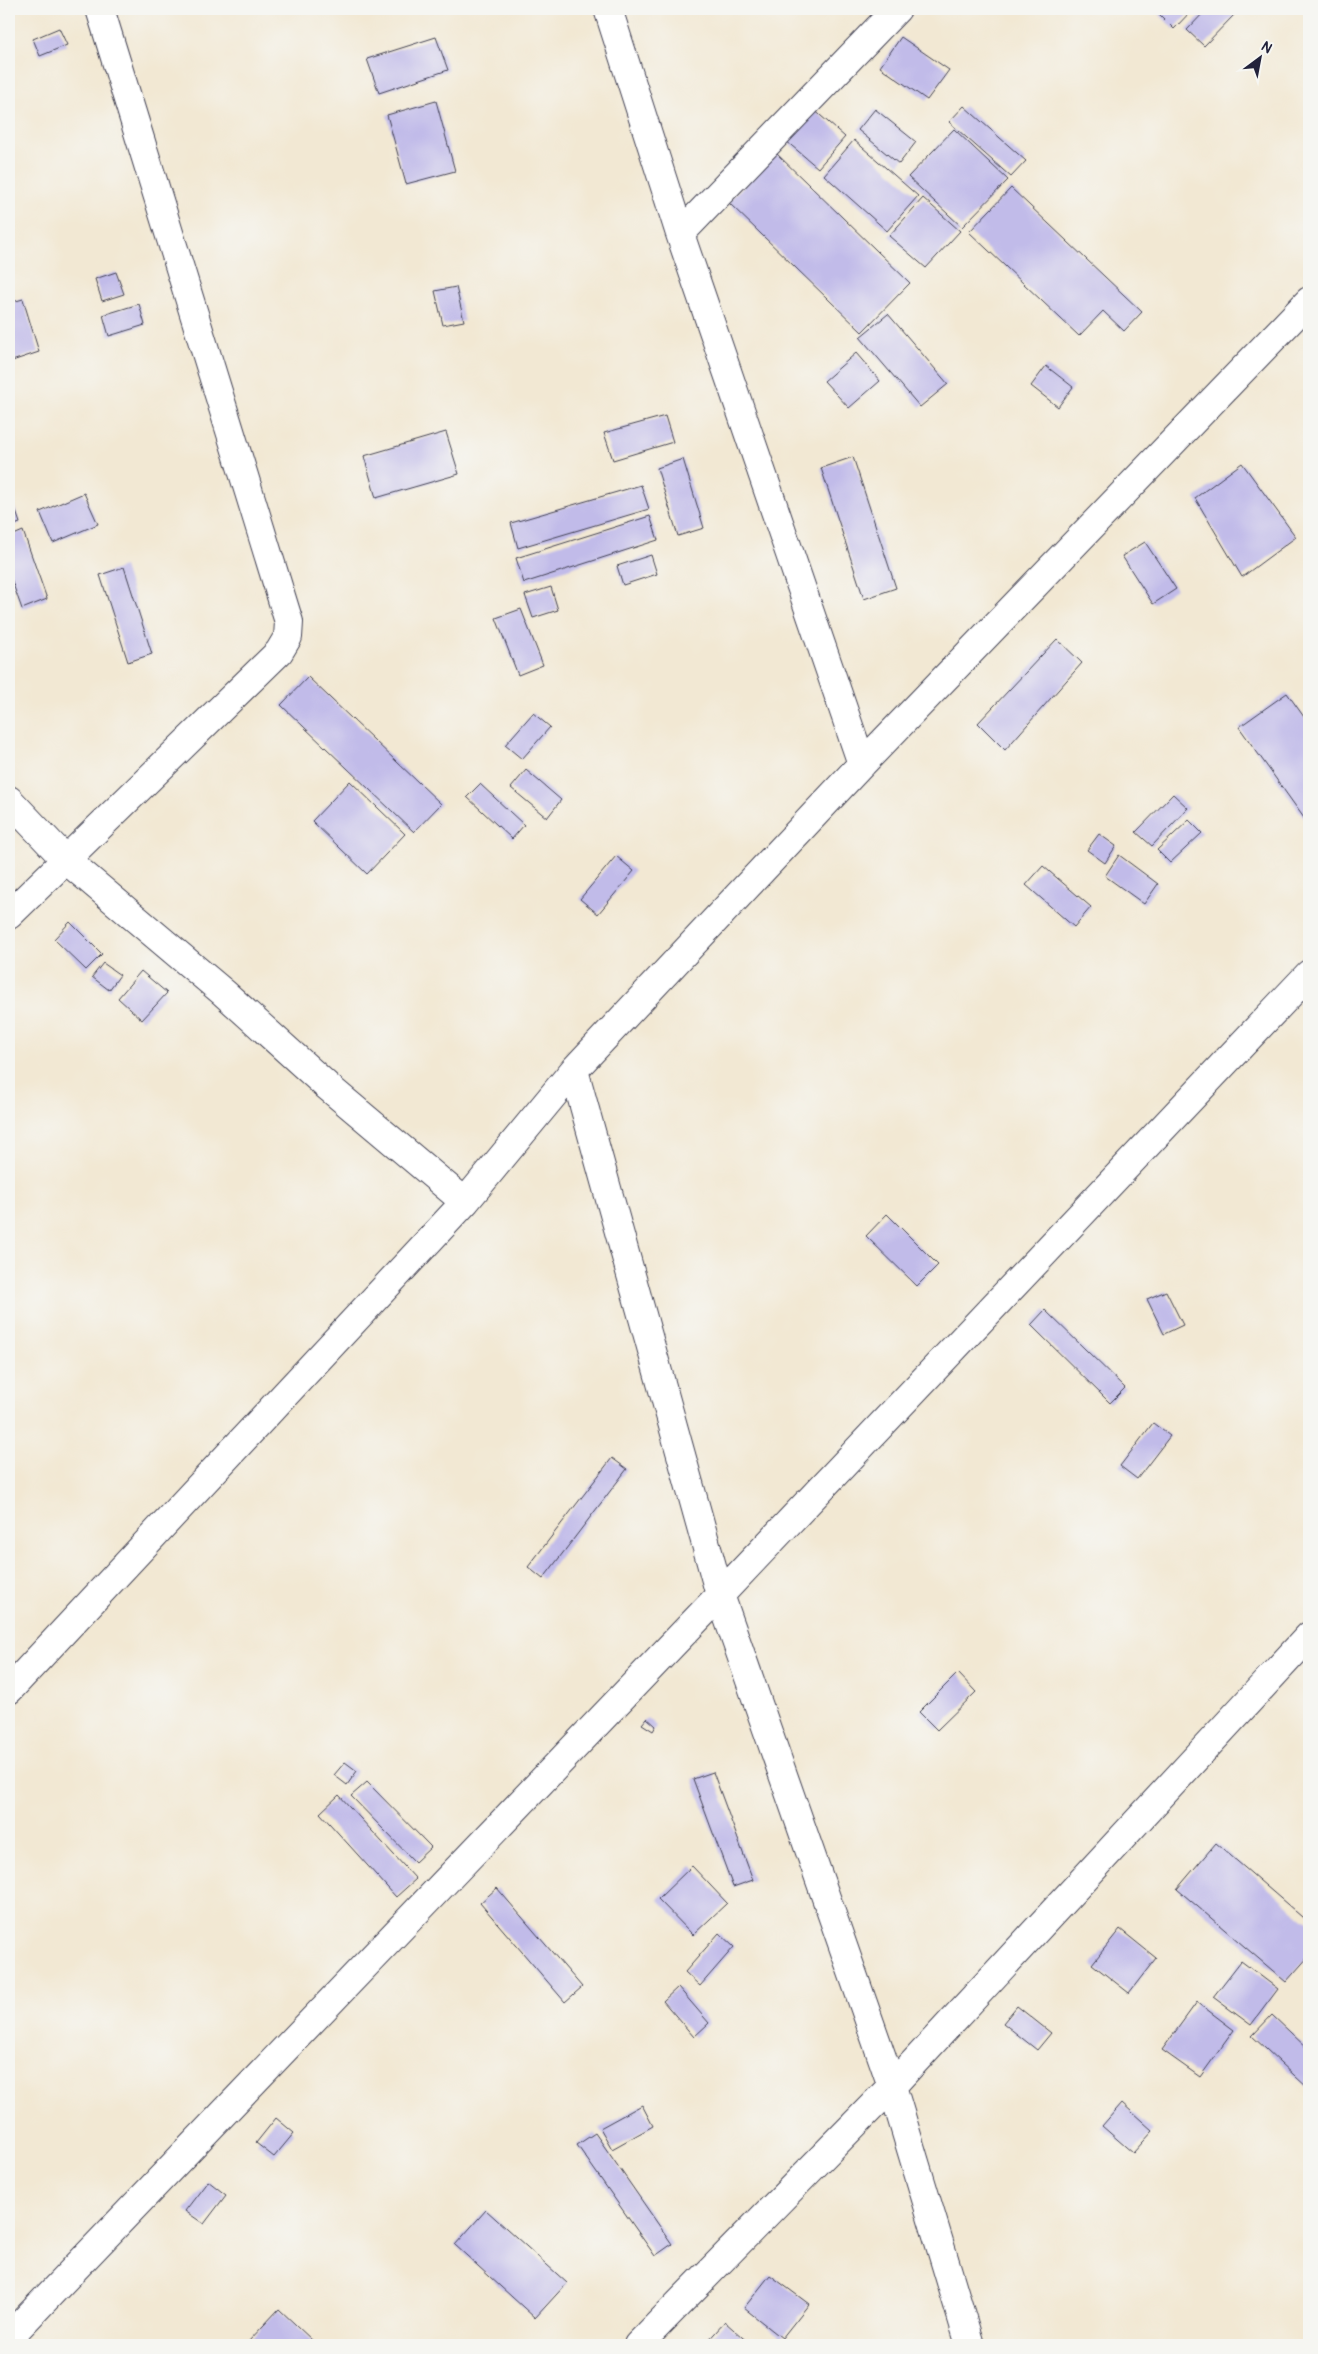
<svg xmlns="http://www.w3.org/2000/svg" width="1318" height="2354" viewBox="0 0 1318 2354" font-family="Pangolin,sans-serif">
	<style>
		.building { fill: #c1bbe9 }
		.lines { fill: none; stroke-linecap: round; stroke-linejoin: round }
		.minor-casing { stroke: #414052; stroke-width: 30 }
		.minor { stroke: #fff; stroke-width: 28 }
	</style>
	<rect width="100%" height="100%" fill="#f6f6f2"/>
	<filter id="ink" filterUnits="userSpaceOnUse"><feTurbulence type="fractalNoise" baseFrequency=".02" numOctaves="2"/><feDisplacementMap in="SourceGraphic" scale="10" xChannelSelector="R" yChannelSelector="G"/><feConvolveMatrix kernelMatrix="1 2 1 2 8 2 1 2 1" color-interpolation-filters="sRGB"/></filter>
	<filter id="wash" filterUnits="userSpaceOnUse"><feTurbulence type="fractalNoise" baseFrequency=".0096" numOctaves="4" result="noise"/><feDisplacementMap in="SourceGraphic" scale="20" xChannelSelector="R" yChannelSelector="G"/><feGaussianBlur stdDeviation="1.12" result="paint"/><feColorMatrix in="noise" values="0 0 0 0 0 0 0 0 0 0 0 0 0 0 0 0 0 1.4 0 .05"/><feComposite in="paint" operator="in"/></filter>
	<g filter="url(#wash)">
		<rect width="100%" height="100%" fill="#f2e8d3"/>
		<g id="blocks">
			<!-- building -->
			<path class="building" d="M1165 9H1193L1174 29 1159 14Z
				M1207 9H1228L1234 15 1204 46 1187 30Z
				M59 28 67 45 40 56 33 39Z
				M436 37 448 70 379 93 367 59Z
				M901 37 949 70 927 100 880 67Z
				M436 101 455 171 406 184 387 115Z
				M964 106 1026 161 1011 177 949 122Z
				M812 108 845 137 818 168 785 140Z
				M875 109 916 142 899 164 858 130Z
				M954 129 1008 180 962 227 908 177Z
				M854 140 918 196 887 231 824 175Z
				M776 153 910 283 862 332 728 202Z
				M1011 188 1142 312 1124 331 1103 311 1079 336 969 232Z
				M923 198 960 231 926 268 889 236Z
				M116 272 124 294 102 301 95 279Z
				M456 287 464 321 443 325 435 291Z
				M23 299 39 352 9 362V303Z
				M139 304 145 325 109 336 103 315Z
				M888 314 948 384 920 407 860 337Z
				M856 353 880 381 849 408 824 381Z
				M1046 366 1073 387 1058 407 1031 386Z
				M665 416 673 442 613 460 604 433Z
				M446 432 459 474 376 498 364 456Z
				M853 457 896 588 864 599 821 468Z
				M683 459 704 528 678 536 657 468Z
				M1242 463 1296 537 1242 577 1195 498Z
				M641 485 649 509 518 548 511 523Z
				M9 491 20 523 9 527Z
				M84 493 98 524 53 543 40 512Z
				M650 516 658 540 524 583 516 558Z
				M23 531 47 599 22 609 9 573V537Z
				M1145 542 1176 589 1153 604 1122 556Z
				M651 555 657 574 623 585 617 566Z
				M124 567 152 654 128 662 100 575Z
				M551 587 558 610 533 618 525 595Z
				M521 609 543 665 518 675 496 618Z
				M1057 639 1082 663 1005 750 978 723Z
				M308 677 441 804 414 832 281 705Z
				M1287 693 1309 724V825L1239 727Z
				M533 713 550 727 522 759 505 745Z
				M526 770 561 800 547 818 511 788Z
				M350 781 405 834 367 874 312 821Z
				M480 784 524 825 512 839 467 797Z
				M1173 794 1188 808 1152 846 1136 832Z
				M1189 820 1202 833 1170 863 1157 850Z
				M1099 834 1116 846 1105 863 1087 850Z
				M1119 855 1158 884 1144 904 1105 876Z
				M616 856 634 871 598 914 580 899Z
				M1043 866 1091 907 1074 927 1026 885Z
				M70 922 102 954 86 970 54 939Z
				M103 963 120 975 109 990 92 977Z
				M141 971 167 993 142 1020 118 998Z
				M887 1214 938 1265 917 1286 866 1236Z
				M1166 1291 1183 1325 1164 1334 1147 1299Z
				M1045 1310 1125 1388 1110 1403 1031 1325Z
				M1153 1423 1170 1436 1137 1479 1120 1466Z
				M612 1458 627 1469 543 1579 528 1567Z
				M958 1673 976 1692 937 1730 919 1712Z
				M647 1718 656 1726 653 1731 642 1724Z
				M345 1762 357 1771 347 1785 334 1775Z
				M713 1772 753 1880 733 1887 693 1779Z
				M367 1782 431 1847 415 1862 351 1796Z
				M339 1795 416 1879 396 1897 320 1813Z
				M1216 1843 1309 1923V1956L1286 1982 1177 1889Z
				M692 1866 727 1903 693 1935 658 1899Z
				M497 1888 582 1987 565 2002 480 1903Z
				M1120 1929 1156 1958 1129 1993 1092 1964Z
				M719 1933 734 1947 700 1986 685 1972Z
				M1241 1961 1278 1989 1251 2025 1213 1997Z
				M678 1987 709 2023 694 2037 663 2001Z
				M1197 2002 1234 2030 1200 2077 1162 2050Z
				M1017 2006 1051 2033 1037 2050 1003 2023Z
				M1272 2015 1309 2050V2089L1252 2036Z
				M1122 2103 1153 2131 1133 2153 1102 2126Z
				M642 2105 653 2126 612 2149 600 2128Z
				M276 2118 294 2133 274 2157 256 2143Z
				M595 2133 672 2244 655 2256 577 2145Z
				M208 2181 226 2195 204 2224 185 2211Z
				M486 2210 567 2283 535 2318 455 2245Z
				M770 2275 809 2304 782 2338 744 2308Z
				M279 2309 313 2341 309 2345H251L248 2342Z
				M725 2322 751 2345H704Z"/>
		</g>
	</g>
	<g filter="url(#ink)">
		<use href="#blocks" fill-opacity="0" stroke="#414052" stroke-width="1"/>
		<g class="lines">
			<defs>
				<path id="minor" d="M608 9 680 234 862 764
					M680 234 897 9
					M9 800 65 859 224 993 327 1086 465 1202
					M9 915 279 652 288 637 289 622 100 9
					M574 1070 720 1595 892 2086 970 2345
					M9 1690 465 1202 574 1070 862 764 1309 301
					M9 2337 720 1595 1309 974
					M638 2345 892 2086 1309 1636"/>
			</defs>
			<!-- minor casing -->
			<use href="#minor" class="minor-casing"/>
			<!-- minor -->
			<use href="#minor" class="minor"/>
		</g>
	</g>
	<!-- margin -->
	<rect width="1318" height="2354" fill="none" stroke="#f6f6f2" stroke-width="30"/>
	<!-- north arrow -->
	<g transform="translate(1260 58) rotate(32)" stroke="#f6f6f2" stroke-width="4" paint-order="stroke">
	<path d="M0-4L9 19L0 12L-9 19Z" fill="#22223b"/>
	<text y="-8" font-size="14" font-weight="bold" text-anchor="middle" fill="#22223b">N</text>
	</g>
</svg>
